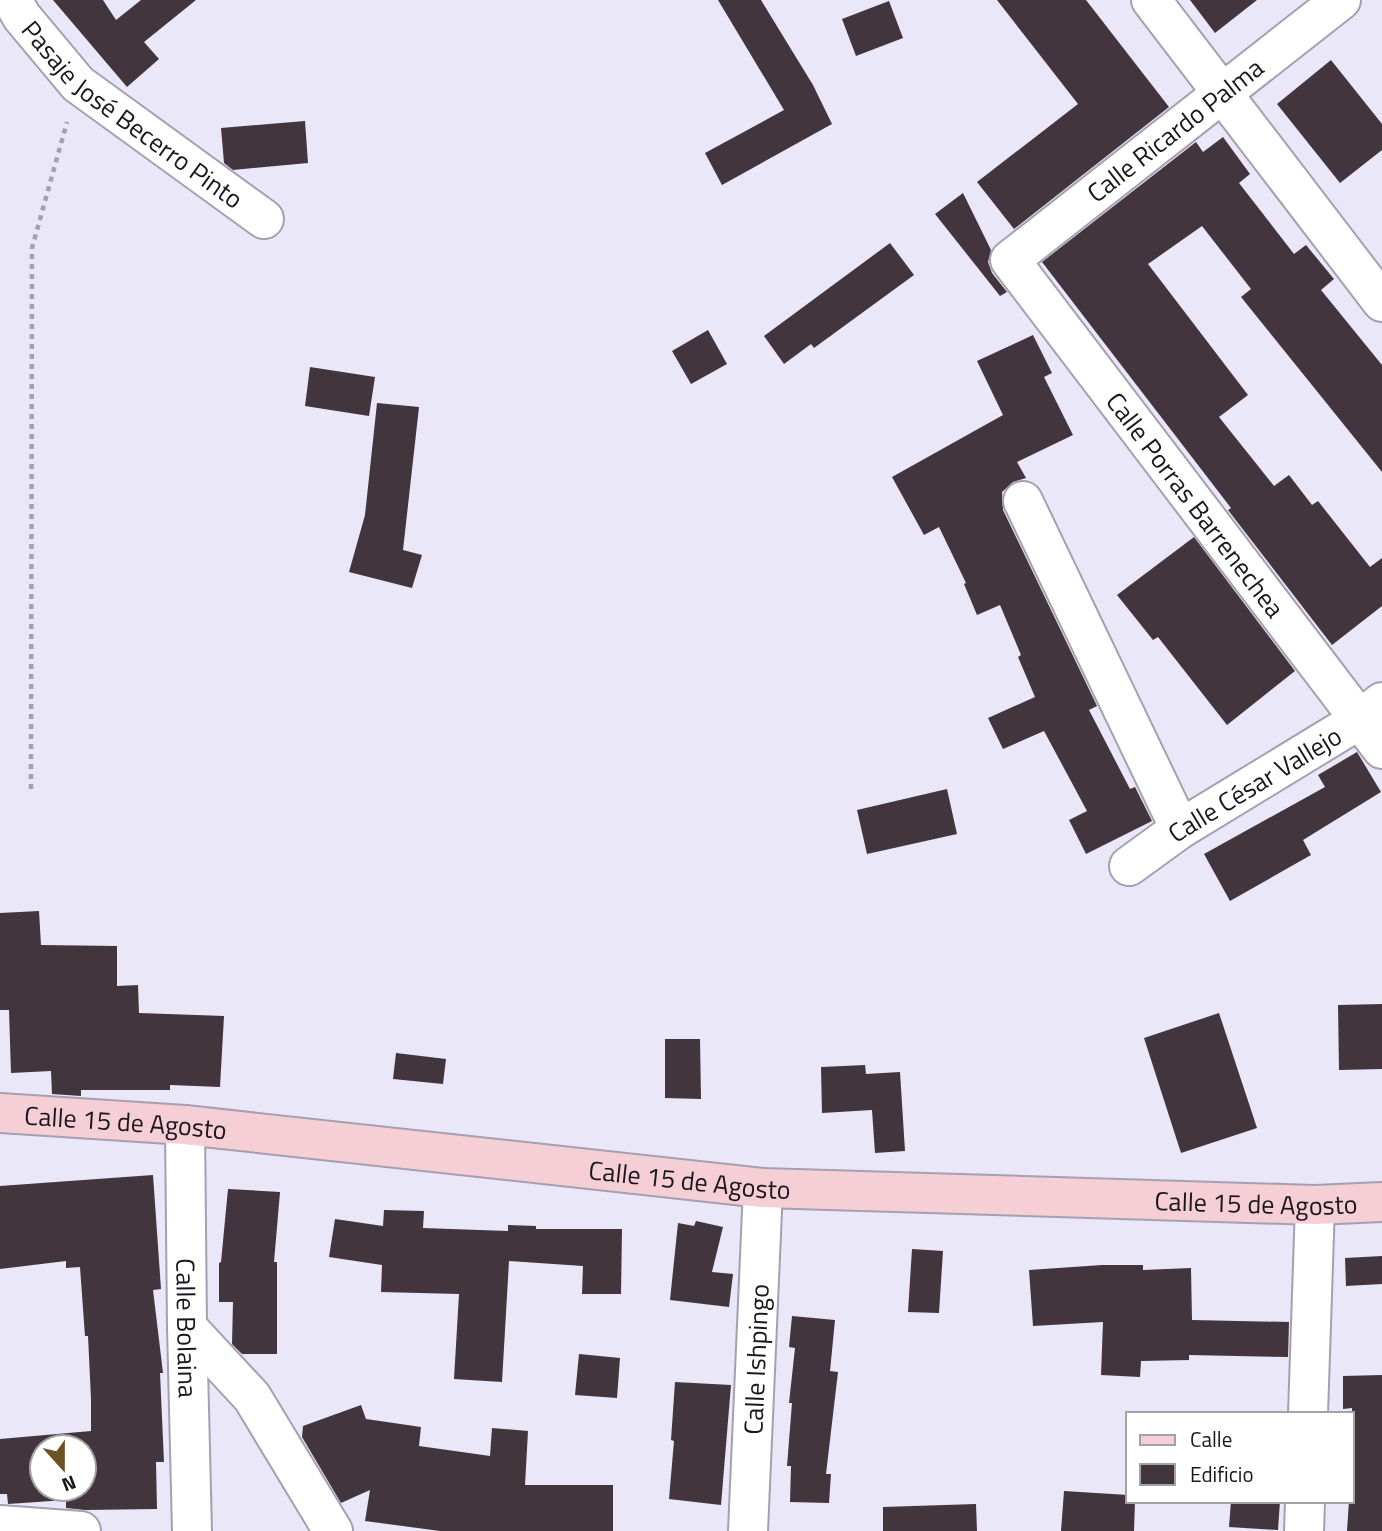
<svg xmlns="http://www.w3.org/2000/svg" width="1382" height="1531" viewBox="0 0 1382 1531" font-family="'Titillium Web',sans-serif">
	<style>
		.building { fill: #42353e; fill-rule: evenodd }
		.lines { fill: none; stroke-linecap: round; stroke-linejoin: round }
		.street-casing { stroke: #a4a0b0; stroke-width: 42 }
		.secondary-casing { stroke: #a4a0b0; stroke-width: 42 }
		.path { stroke: #a4a1ae; stroke-width: 4.5; stroke-dasharray: 5 5; stroke-linecap: butt }
		.street { stroke: #fff; stroke-width: 38 }
		.secondary { stroke: #f6ced5; stroke-width: 38 }
		.labels { text-anchor: middle; dominant-baseline: central; stroke-width: 7; stroke-linejoin: round; paint-order: stroke }
		.street-label { font-size: 26px; fill: #19171d; stroke: #fff }
	</style>
	<rect width="100%" height="100%" fill="#eae7f8"/>
	<!-- building -->
	<path class="building" d="M53 0H103L116 20 141 0H196L144 42 159 59 127 87Z
		M718 0H761L813 85 832 124 722 185 705 153 784 110Z
		M997 0H1086L1169 107 1014 229 977 182 1078 104Z
		M1190 0H1257L1215 33Z
		M889 1 903 38 856 56 842 19Z
		M1331 60 1382 124V150L1340 183 1277 104Z
		M305 121 308 163 233 170 224 163 221 128Z
		M1223 137 1250 174 1239 183 1294 254 1306 245 1334 279 1321 290 1382 365V472L1241 297 1251 289 1202 226 1148 264 1248 395 1219 417 1274 486 1289 475 1312 505 1318 501 1370 567 1382 558V606L1332 645 1228 510 1231 508 1042 262 1196 142 1203 152Z
		M963 193 991 250 988 262 992 273 1007 292 1000 296 935 214Z
		M890 243 914 275 814 348 811 344 784 364 764 336Z
		M708 330 727 364 691 384 672 351Z
		M1033 335 1052 373 1044 377 1073 435 1017 462 1026 478 1013 482 1002 492 1003 510 1097 706 1089 710 1130 789 1135 787 1152 821 1086 854 1069 820 1087 811 1044 731 1003 749 988 718 1035 697 1018 657 1021 655 1000 605 977 615 964 584 966 583 939 527 924 535 892 477 1003 415 977 361Z
		M310 367 375 377 369 416 305 406Z
		M377 403 419 407 403 550 422 555 412 588 349 572 365 515Z
		M1194 537 1295 671 1227 725 1158 637 1153 640 1117 595Z
		M1357 752 1381 792 1303 840 1311 855 1230 901 1204 854 1325 787 1318 775Z
		M947 789 957 834 867 854 857 810Z
		M39 911 41 945 117 946V986L138 985 139 1013 224 1016 220 1087 170 1085V1090H81V1096L52 1094 51 1071 11 1073 9 1010H0V913Z
		M1382 1004V1069L1339 1070 1338 1005Z
		M1219 1013 1257 1128 1181 1153 1144 1038Z
		M665 1039H700L701 1099 665 1098Z
		M396 1053 446 1059 443 1084 393 1079Z
		M865 1065 866 1074 900 1072 905 1151 875 1153 872 1110 822 1113 821 1067Z
		M153 1175 161 1289 153 1290 163 1373H160L164 1462H156L157 1509 85 1510 66 1508V1500L8 1504 7 1494H0V1439L91 1431V1399L88 1336H85L80 1267 66 1268V1261L0 1269V1186ZM42 1447H84V1489H42Z
		M228 1189 280 1192 274 1262H277V1354H242L232 1344 233 1302H219V1263L221 1262Z
		M384 1210 424 1211 423 1228 508 1231V1225L536 1226V1229H622L621 1294H582L583 1266 509 1261 502 1382 454 1379 459 1294 381 1292 382 1265 329 1257 335 1219 383 1226Z
		M696 1221 723 1227 712 1272 733 1274 729 1307 670 1300 678 1223 694 1226Z
		M912 1249 943 1251 939 1313 908 1312Z
		M1382 1256V1284L1346 1286 1345 1258Z
		M1102 1265H1143V1270L1191 1268 1192 1320 1289 1322 1288 1357 1189 1355V1360L1141 1361 1140 1377 1101 1375 1103 1322 1033 1326 1029 1270Z
		M792 1316 835 1320 830 1371 838 1372 826 1474H831L829 1503 790 1502 791 1466H787L792 1403H789L795 1348 789 1347Z
		M579 1354 620 1358 617 1398 575 1395Z
		M1382 1375V1531H1347L1349 1501H1352V1408L1343 1409V1376Z
		M675 1382 731 1385 721 1505 669 1499 674 1441 671 1440Z
		M361 1405 366 1419 421 1427 419 1446 490 1456 492 1428 528 1431 525 1485H613V1531H440L365 1521 370 1490 341 1503 302 1437 303 1426Z
		M1064 1491 1128 1495V1501H1135L1134 1531H1061Z
		M1231 1501H1280L1278 1530 1229 1527Z
		M976 1504 977 1531H883V1507Z"/>
	<g class="lines">
		<defs>
			<g id="street">
				<path id="s1" d="M12 0 22 17 78 84 264 219"/>
				<path d="M1151 0 1382 302"/>
				<path id="s2" d="M1341 0 1010 260 1382 749"/>
				<path d="M1023 501 1180 829"/>
				<path id="s3" d="M1129 866 1180 829 1359 720 1382 702"/>
				<path id="s4" d="M185 1125 187 1327 192 1531"/>
				<path d="M187 1327 252 1397 333 1531"/>
				<path d="M1308 1414 1315 1205"/>
				<path d="M0 1525 81 1531"/>
				<path id="s5" d="M748 1531 763 1188"/>
				<path d="M1304 1531 1305 1501"/>
			</g>
			<g id="secondary">
				<path id="s6" d="M0 1113 185 1125 763 1188 1315 1205 1382 1202"/>
			</g>
		</defs>
		<!-- street casing -->
		<use href="#street" class="street-casing"/>
		<!-- secondary casing -->
		<use href="#secondary" class="secondary-casing"/>
		<!-- path -->
		<path class="path" d="M31 789 32 248 67 122"/>
		<!-- street -->
		<use href="#street" class="street"/>
		<!-- secondary -->
		<use href="#secondary" class="secondary"/>
	</g>
	<g class="labels">
		<!-- street labels -->
		<g class="street-label">
			<text stroke="none"><textPath href="#s1" startOffset="168">Pasaje José Becerro Pinto</textPath></text>
			<text transform="translate(1175 130) rotate(-38)">Calle Ricardo Palma</text>
			<text stroke="none"><textPath href="#s2" startOffset="728">Calle Porras Barrenechea</textPath></text>
			<text stroke="none"><textPath href="#s3" startOffset="150">Calle César Vallejo</textPath></text>
			<text stroke="none"><textPath href="#s6" startOffset="126">Calle 15 de Agosto</textPath></text>
			<text stroke="none"><textPath href="#s6" startOffset="693">Calle 15 de Agosto</textPath></text>
			<text stroke="none"><textPath href="#s6" startOffset="1260">Calle 15 de Agosto</textPath></text>
			<text stroke="none"><textPath href="#s4" startOffset="203">Calle Bolaina</textPath></text>
			<text stroke="none"><textPath href="#s5" startOffset="172">Calle Ishpingo</textPath></text>
		</g>
	</g>
	<!-- legend -->
	<rect x="1126" y="1412" width="228" height="91" fill="#ffffff" stroke="#a3a2a5" stroke-width="2"/>
	<rect x="1140" y="1435" width="35" height="10" fill="#f6ced5" stroke="#a3a2a5" stroke-width="2"/>
	<text x="1190" y="1447" font-size="21" fill="#19171d">Calle</text>
	<rect x="1140" y="1464" width="35" height="21" fill="#42353e" stroke="#a3a2a5" stroke-width="2"/>
	<text x="1190" y="1482" font-size="21" fill="#19171d">Edificio</text>
	<!-- north arrow -->
	<g transform="translate(63 1468) rotate(159)"><circle r="33" fill="#ffffff" stroke="#a3a2a5" stroke-width="2"/>
	<path d="M0-5L12 26L0 18L-12 26Z" fill="#6c5324"/>
	<text y="-10" font-size="19" font-weight="bold" text-anchor="middle" fill="#19171d">N</text>
	</g>
</svg>
